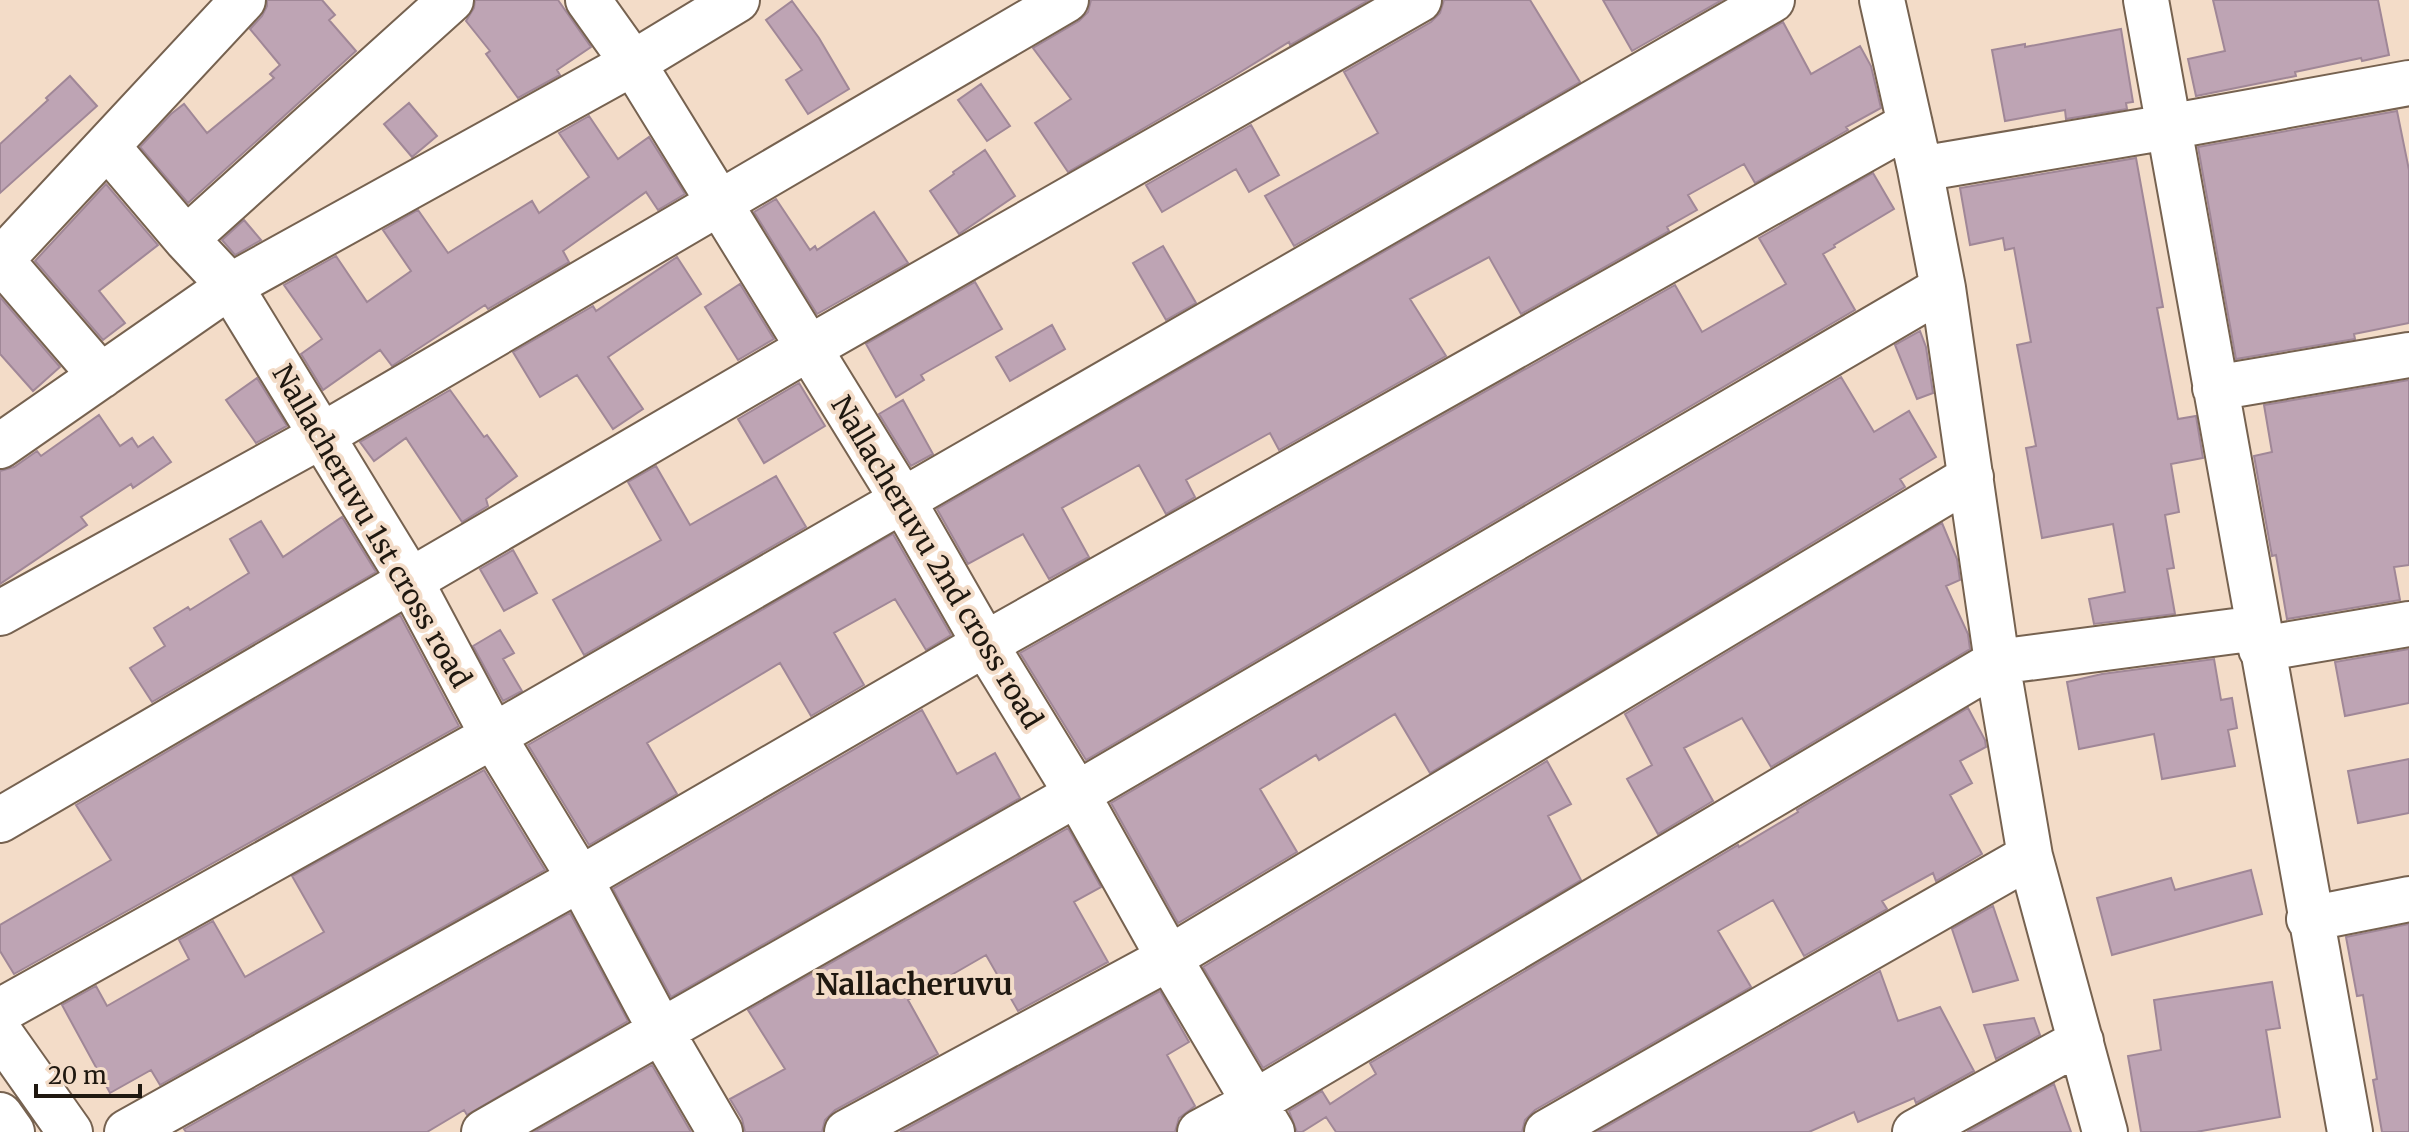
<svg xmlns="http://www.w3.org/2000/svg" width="2409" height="1132" viewBox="0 0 2409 1132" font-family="Merriweather,serif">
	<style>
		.building { fill: #bea4b4; stroke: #a08797; stroke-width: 2 }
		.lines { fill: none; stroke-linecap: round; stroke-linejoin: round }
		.minor-casing { stroke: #766250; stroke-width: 48 }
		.major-casing { stroke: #766250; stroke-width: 48 }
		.minor { stroke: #fff; stroke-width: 44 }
		.major { stroke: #fff; stroke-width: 44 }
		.labels { text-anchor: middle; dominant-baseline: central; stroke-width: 8; stroke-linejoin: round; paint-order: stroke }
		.street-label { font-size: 28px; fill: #1f1810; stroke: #f3dcc8 }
		.neighbourhood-label { font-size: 30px; font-weight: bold; fill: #1f1810; stroke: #f3dcc8 }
	</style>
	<rect width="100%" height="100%" fill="#f3dcc8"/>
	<!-- building -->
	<path class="building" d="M267 0H322L335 15 329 20 356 51 188 203 140 147 171 114 184 104 207 133 274 78 270 74 280 65 250 29 262 16 267 6Z
		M475 0H558L591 47 557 70 560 75 518 98 486 54 490 51 466 21 474 8Z
		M1091 0H1369L1290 45 1289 42 1234 76 1068 172 1035 123 1071 99 1033 48 1079 21 1088 12Z
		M1444 0H1530L1580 82 1294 246 1265 196 1378 133 1344 72 1431 22 1440 13Z
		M1603 0H1722L1632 51Z
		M2213 0H2378L2389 55 2362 61 2361 58 2295 72 2296 76 2196 96 2188 59 2225 51Z
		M792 1 819 38 849 89 808 114 786 80 802 70 766 20Z
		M1783 22 1811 74 1860 46 1871 66 1881 108 1846 127 1848 130 1755 183 1744 164 1688 195 1697 210 1667 227 1669 231 1521 314 1489 257 1410 299 1446 356 1279 450 1270 433 1186 480 1195 497 1166 514 1139 465 1062 508 1089 557 1049 579 1023 534 968 564 937 509Z
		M2121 29 2133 102 2126 103 2127 109 2066 119 2065 110 2005 121 1992 50 2025 44V47Z
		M70 76 97 106 0 193V144L48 100 46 98Z
		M981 84 1010 126 987 141 958 100Z
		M409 103 437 136 412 157 384 124Z
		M2397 111 2409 170V323L2354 334 2355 339 2236 359 2198 147Z
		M589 116 618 159 649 137 685 194 658 210 646 192 563 251 569 262 488 309 485 305 392 366 380 350 323 390 301 354 322 339 284 285 336 256 367 302 411 271 383 230 418 210 448 253 532 201 539 213 589 177 559 133Z
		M1251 125 1279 175 1249 192 1236 169 1162 212 1146 185Z
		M985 150 1015 196 959 234 930 191 954 174 953 172Z
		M2136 158 2163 307 2157 308 2178 419 2196 416 2203 458 2171 464 2179 512 2165 515 2174 568 2167 569 2175 614 2094 624 2089 599 2125 592 2113 524 2042 538 2026 448 2036 446 2017 345 2031 342 2014 248 2005 250 2003 238 1970 245 1960 188Z
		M1873 173 1894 209 1834 245 1835 247 1823 254 1855 310 1086 760 1020 653 1675 285 1702 332 1786 284 1759 238Z
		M106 184 158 245 99 291 125 323 103 340 35 261Z
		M776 199 810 250 815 246 817 250 874 212 908 263 817 314 754 212Z
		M244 220 261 240 235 255 222 240Z
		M1163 246 1196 303 1166 320 1133 263Z
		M677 257 701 294 608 357 643 409 613 429 577 375 540 397 513 352 593 306 596 311Z
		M975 282 1002 329 921 375 924 380 896 397 866 344Z
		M740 284 774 339 738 360 705 307Z
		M0 297 60 367 33 391 0 354Z
		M1052 325 1065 349 1010 381 996 357Z
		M1920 331 1926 347 1933 393 1917 399 1895 345Z
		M1841 377 1874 432 1909 411 1936 457 1900 479 1905 487 1430 773 1395 714 1319 760 1316 755 1260 789 1297 852 1178 923 1111 803Z
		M257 378 287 426 256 443 226 400Z
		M2409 380V565L2394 567 2400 600 2287 619 2276 555 2272 556 2254 456 2272 452 2264 405Z
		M799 383 825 426 764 463 738 419Z
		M450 390 484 437 487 435 517 476 486 499 488 506 462 522 406 438 374 461 360 442Z
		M903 400 933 454 911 466 879 414Z
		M99 415 120 446 132 438 138 447 153 437 171 462 133 488 131 484 81 517 87 525 0 584V471L14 467 37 451 41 456Z
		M656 466 690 525 776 476 806 527 584 655 553 600 661 540 628 482Z
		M342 517 376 572 152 702 130 668 165 646 154 628 188 607 190 610 249 573 230 539 261 521 283 557Z
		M1942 523 1957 559 1960 580 1946 586 1968 634 1970 649 1771 767 1742 718 1684 748 1713 801 1658 834 1627 779 1652 765 1625 714Z
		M893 534 951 635 926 650 895 599 834 633 864 685 811 716 780 663 647 743 677 794 589 845 528 745Z
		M513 550 537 593 504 611 480 569Z
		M400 615 459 726 14 974 0 951V925L111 860 76 805Z
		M500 630 514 653 503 659 522 691 503 701 473 646Z
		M2409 649V703L2345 716 2335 662Z
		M2214 659 2221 700 2232 698 2237 728 2228 730 2235 766 2162 779 2154 734 2079 749 2067 682 2102 674Z
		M1968 708 1985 740 1986 747 1960 761 1972 783 1950 795 1982 854 1936 881 1933 873 1882 901 1887 909 1804 956 1773 900 1718 931 1751 987 1535 1110 1525 1120 1522 1132H1336L1326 1117 1302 1132H1297L1289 1111 1322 1091 1330 1104 1376 1074 1370 1063 1738 845 1739 847 1798 812 1797 810Z
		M922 710 957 774 995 753 1020 798 671 997 613 889Z
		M2409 759V813L2358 823 2348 771Z
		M1547 761 1571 804 1548 816 1581 880 1263 1068 1203 967Z
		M484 770 545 870 160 1085 151 1070 110 1093 62 1005 96 986 107 1006 189 959 179 940 213 921 245 977 324 932 292 876Z
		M1068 828 1101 887 1074 902 1108 962 1018 1011 986 955 908 1000 938 1054 835 1110 825 1120 822 1132H745L742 1119 730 1099 785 1069 748 1010Z
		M2251 870 2262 914 2112 955 2097 898 2171 878 2175 890Z
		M1993 906 2018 980 1973 992 1952 929Z
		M570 913 628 1021 467 1115 464 1110 427 1132H186L184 1129Z
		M2409 924V1132H2382L2373 1080 2377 1079 2363 995 2357 996 2346 937Z
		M1880 971 1898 1021 1940 1007 1974 1071 1916 1103 1914 1098 1858 1122 1854 1112 1809 1132H1597Z
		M2272 982 2280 1028 2266 1030 2280 1117 2196 1132H2141L2128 1056 2161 1050 2154 1000Z
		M1160 991 1189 1042 1167 1055 1195 1106 1179 1118 1175 1132H900Z
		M2034 1018 2040 1035 1996 1059 1984 1025Z
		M652 1065 691 1132H534Z
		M2054 1084 2071 1132H1967Z"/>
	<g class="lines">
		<defs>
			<path id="minor" d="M451 0 186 239 230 286 410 580 493 736 580 879 661 1031 720 1132
				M588 0 633 63 902 499 985 644 1077 794 1169 958 1272 1132
				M1882 0 1920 169 1943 288 1997 662 2030 856 2105 1132
				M2146 0 2350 1132
				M107 146 186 239
				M1920 169 2168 127 2409 83
				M1 260 101 376
				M0 261 243 0
				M2215 388 2409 355
				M0 446 230 286 633 63 737 0
				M0 613 321 436 1066 0
				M2261 649 2409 624
				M0 820 809 348 1419 0
				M2309 919 2409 899
				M0 1011 493 736 1772 0
				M127 1132 580 879 985 644 1910 124
				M484 1132 1077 794 1943 288
				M847 1132 1169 958 1971 477
				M1200 1132 1255 1102 1997 662 2258 628
				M1547 1132 2030 856
				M1915 1132 2081 1041"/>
			<path id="major" d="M0 1033 70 1132
				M0 1115 12 1132"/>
		</defs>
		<!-- minor casing -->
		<use href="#minor" class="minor-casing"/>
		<!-- major casing -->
		<use href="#major" class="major-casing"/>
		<!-- minor -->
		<use href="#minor" class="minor"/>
		<!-- major -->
		<use href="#major" class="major"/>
	</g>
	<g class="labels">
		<!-- street labels -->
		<g class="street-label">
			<text transform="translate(372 526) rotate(60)">Nallacheruvu 1st cross road</text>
			<text transform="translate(937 562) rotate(59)">Nallacheruvu 2nd cross road</text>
		</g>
		<!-- neighbourhood labels -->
		<g class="neighbourhood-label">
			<text x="914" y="984">Nallacheruvu</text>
		</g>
	</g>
	<!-- scale -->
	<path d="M36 1084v12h104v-12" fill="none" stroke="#1f1810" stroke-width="4"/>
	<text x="48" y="1084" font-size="24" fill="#1f1810" stroke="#f3dcc8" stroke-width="6" paint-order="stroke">20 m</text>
</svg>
